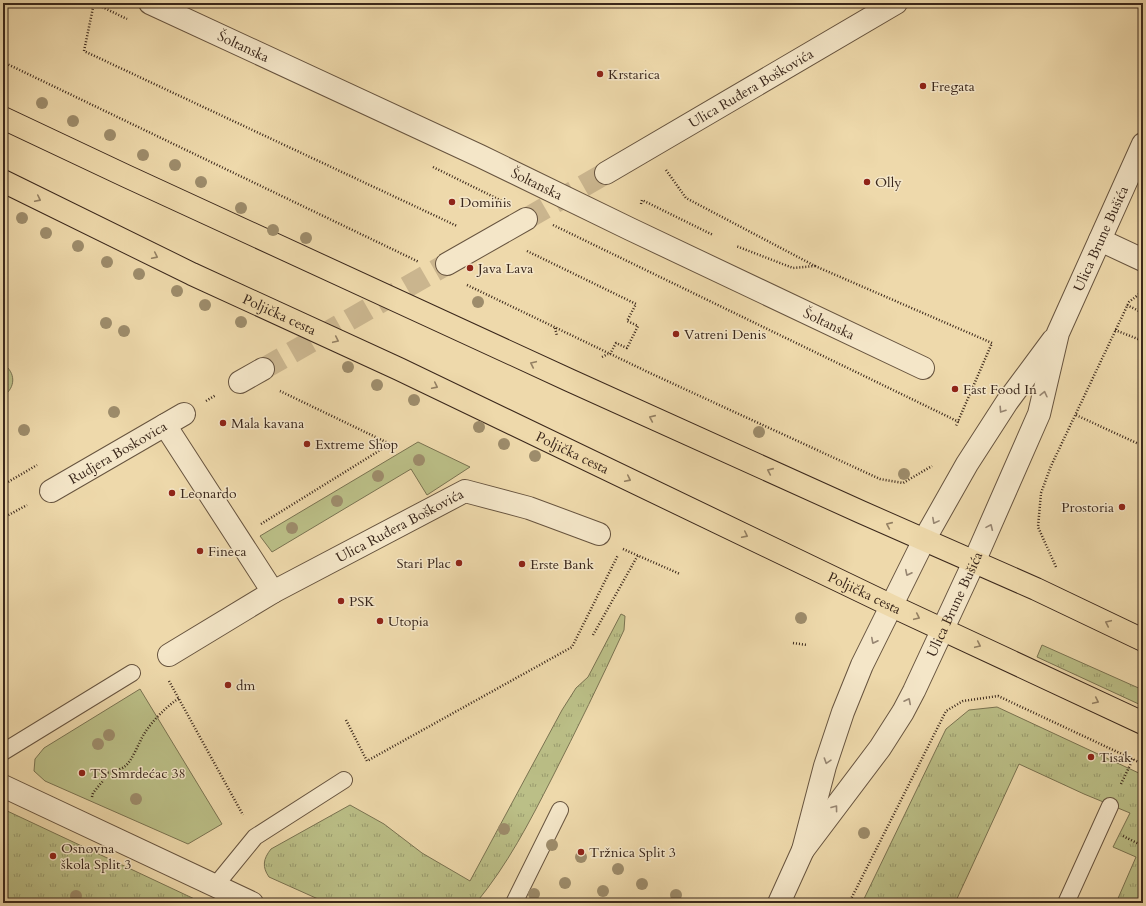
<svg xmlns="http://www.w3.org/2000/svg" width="1146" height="906" viewBox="0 0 1146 906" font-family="Cardo,serif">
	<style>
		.grass { fill: url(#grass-tufts); stroke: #7a7351 }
		.park { fill: #bbbf87; stroke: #7a7351 }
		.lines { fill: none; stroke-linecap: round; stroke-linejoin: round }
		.pedestrian-tunnel { stroke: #cab58e; stroke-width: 22; stroke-dasharray: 22 11; stroke-linecap: butt }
		.service-casing { stroke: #67543f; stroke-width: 18 }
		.pedestrian-casing { stroke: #67543f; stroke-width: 24 }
		.minor-casing { stroke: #67543f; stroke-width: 24 }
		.tertiary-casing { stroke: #67543f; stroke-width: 24 }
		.primary-casing { stroke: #3a271b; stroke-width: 24 }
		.path { stroke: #3a271b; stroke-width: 2.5; stroke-dasharray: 1 2; stroke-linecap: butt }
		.service { stroke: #f4e6c8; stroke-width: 16 }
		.pedestrian { stroke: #f4e6c8; stroke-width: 22 }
		.minor { stroke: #f4e6c8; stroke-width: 22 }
		.tertiary { stroke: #f4e6c8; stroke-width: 22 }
		.primary { stroke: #eed9ab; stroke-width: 22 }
		.tree { fill: #9d8c6b }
		.oneway { stroke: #948063 }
		.oneway2 { stroke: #978672 }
		.poi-dot { fill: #8f2418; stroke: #f4e6c8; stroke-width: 1.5 }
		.labels { text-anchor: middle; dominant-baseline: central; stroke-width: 3; stroke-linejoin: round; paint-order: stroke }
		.street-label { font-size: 14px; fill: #3a271b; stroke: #f4e6c8 }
		.poi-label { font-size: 14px; fill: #3a271b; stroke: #f4e6c8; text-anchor: start }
	</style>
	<defs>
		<pattern id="grass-tufts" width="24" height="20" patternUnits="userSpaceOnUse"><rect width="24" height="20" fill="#bbbf87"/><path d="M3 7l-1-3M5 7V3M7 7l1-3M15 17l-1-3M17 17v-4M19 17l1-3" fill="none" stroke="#999b6e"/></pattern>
	</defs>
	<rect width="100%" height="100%" fill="#eed9ab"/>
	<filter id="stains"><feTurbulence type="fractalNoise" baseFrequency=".005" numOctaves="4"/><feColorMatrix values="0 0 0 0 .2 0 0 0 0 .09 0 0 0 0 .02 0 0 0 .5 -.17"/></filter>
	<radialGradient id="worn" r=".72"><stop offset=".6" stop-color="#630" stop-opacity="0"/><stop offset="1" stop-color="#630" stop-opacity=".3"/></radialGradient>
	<!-- grass -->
	<path class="grass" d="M3 364C16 372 16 388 3 396Z
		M621 614 625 616 624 630C601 680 577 729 552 778 529 823 508 864 476 903H327L269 877C262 867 263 859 271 849L350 805 384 824 422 853 470 881 562 710 576 688 588 677Z
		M1042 645 1143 690V706L1037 657Z
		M997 707 1143 775V903H1116L1136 857 1113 847 1130 813 1084 794 1019 764 955 903H862L946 729 969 710Z
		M3 809 203 903H3Z"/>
	<!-- park -->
	<path class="park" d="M418 442 470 467 427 495 411 469 272 552 260 536Z
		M140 689 222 824 188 844 45 781 34 771 35 759 44 748Z"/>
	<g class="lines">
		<!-- pedestrian-tunnel -->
		<path class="pedestrian-tunnel" d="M526 219 606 173
			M263 369 447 264"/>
		<defs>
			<path id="service" d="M3 752 132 673
				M215 886 255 837 344 780
				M514 903 560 810
				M1066 903 1110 806"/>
			<g id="pedestrian">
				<path id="s1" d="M606 173 896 3"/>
				<path d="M447 264 526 219"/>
				<path d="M240 382 263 369"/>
				<path id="s2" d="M165 425 273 592 465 491 529 508 599 534"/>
				<path id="s3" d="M51 491 184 414"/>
				<path d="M169 655 273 592"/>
			</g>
			<g id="minor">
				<path id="s4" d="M150 3 480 156 630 229 923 368"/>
				<path d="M1100 240 1143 260"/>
				<path d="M3 786 252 903"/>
			</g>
			<g id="tertiary">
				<path id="s5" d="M803 850 880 748 903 712 914 691 974 562 1039 414 1058 333 1143 144"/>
				<path d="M779 903 803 850 825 766 843 712 862 665 924 540 967 464 1007 402 1053 340"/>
			</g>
			<g id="primary">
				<path d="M3 118 126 176 569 380 861 512 1036 589 1143 640"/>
				<path id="s6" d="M3 181 192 274 399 369 892 606 1143 723"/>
			</g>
		</defs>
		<!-- service casing -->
		<use href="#service" class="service-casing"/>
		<!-- pedestrian casing -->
		<use href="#pedestrian" class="pedestrian-casing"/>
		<!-- minor casing -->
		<use href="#minor" class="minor-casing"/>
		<!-- tertiary casing -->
		<use href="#tertiary" class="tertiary-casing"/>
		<!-- primary casing -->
		<use href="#primary" class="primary-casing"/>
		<!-- path -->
		<path class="path" d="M94 3 127 19
			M94 3 84 51 457 226
			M3 62 419 262
			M433 167 502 201
			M666 170 686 198 815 266 793 268 736 246
			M641 204 642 200 713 235
			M553 225 959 422
			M527 251 636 304 627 321 638 326 627 348 616 343 610 354
			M815 266 992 343 956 426
			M467 285 652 374 880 479 903 483 932 466
			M1127 305 1143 313
			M555 328 557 336
			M1115 330 1143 341
			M602 357 608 354
			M206 401 216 395
			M1076 415 1143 446
			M3 485 37 465
			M3 518 27 505
			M261 524 390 444 280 391
			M623 549 680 574
			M1056 567 1038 527 1041 493 1051 466 1129 302 1143 291
			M593 635 638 555
			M793 643 807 645
			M169 681 243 815
			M346 720 367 761 572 647 618 555
			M1121 784 1133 759
			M92 797 93 793 102 782 106 773C112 771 120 770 124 767 132 762 139 742 144 734 153 720 165 708 179 698
			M1123 836 1143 846
			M849 903 946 711 963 701 998 696 1143 764"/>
		<!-- service -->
		<use href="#service" class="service"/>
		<!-- pedestrian -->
		<use href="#pedestrian" class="pedestrian"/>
		<!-- minor -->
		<use href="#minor" class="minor"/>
		<!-- tertiary -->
		<use href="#tertiary" class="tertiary"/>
		<!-- primary -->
		<use href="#primary" class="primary"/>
	</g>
	<!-- trees -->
	<g class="tree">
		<circle cx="42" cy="103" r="6"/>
		<circle cx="73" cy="121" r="6"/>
		<circle cx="110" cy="135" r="6"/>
		<circle cx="143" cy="155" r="6"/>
		<circle cx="175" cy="165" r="6"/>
		<circle cx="201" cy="182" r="6"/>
		<circle cx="241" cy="208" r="6"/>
		<circle cx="22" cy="218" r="6"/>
		<circle cx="273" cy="230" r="6"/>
		<circle cx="46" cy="233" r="6"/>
		<circle cx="306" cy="238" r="6"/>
		<circle cx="78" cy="246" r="6"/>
		<circle cx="107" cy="262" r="6"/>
		<circle cx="139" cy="274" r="6"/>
		<circle cx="177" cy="291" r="6"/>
		<circle cx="478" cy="302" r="6"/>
		<circle cx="205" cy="305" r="6"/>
		<circle cx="241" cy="322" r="6"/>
		<circle cx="106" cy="323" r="6"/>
		<circle cx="124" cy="331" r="6"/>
		<circle cx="348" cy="367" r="6"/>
		<circle cx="377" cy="385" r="6"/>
		<circle cx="414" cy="400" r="6"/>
		<circle cx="114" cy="412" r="6"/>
		<circle cx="479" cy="427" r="6"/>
		<circle cx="24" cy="430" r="6"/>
		<circle cx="759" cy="432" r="6"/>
		<circle cx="504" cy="444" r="6"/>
		<circle cx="535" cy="456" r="6"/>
		<circle cx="419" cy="460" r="6"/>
		<circle cx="904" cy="474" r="6"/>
		<circle cx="378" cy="476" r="6"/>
		<circle cx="337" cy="501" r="6"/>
		<circle cx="292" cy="528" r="6"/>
		<circle cx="801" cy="618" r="6"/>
		<circle cx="109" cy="735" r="6"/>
		<circle cx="98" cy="744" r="6"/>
		<circle cx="136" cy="799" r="6"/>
		<circle cx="504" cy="829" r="6"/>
		<circle cx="864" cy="833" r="6"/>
		<circle cx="552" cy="845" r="6"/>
		<circle cx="581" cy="857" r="6"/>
		<circle cx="618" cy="869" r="6"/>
		<circle cx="565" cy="883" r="6"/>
		<circle cx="642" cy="884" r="6"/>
		<circle cx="603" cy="891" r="6"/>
		<circle cx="534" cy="894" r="6"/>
		<circle cx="676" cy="895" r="6"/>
		<circle cx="76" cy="896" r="6"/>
	</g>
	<!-- one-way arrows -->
	<defs><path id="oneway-chevron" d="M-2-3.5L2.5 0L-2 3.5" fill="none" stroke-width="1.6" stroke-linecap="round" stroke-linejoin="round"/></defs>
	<g class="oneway">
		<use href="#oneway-chevron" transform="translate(38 199) rotate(26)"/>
		<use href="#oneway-chevron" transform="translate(155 256) rotate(26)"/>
		<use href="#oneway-chevron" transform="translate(336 340) rotate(25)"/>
		<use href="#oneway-chevron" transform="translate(533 364) rotate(-155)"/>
		<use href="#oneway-chevron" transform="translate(435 386) rotate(26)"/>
		<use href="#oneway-chevron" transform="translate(652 418) rotate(-156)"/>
		<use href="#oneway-chevron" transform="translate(770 471) rotate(-156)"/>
		<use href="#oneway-chevron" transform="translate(628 479) rotate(26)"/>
		<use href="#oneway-chevron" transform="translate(889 525) rotate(-156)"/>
		<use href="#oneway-chevron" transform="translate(745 535) rotate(26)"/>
		<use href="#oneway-chevron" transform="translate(917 617) rotate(25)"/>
		<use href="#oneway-chevron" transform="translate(1108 623) rotate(-155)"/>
		<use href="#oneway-chevron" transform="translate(978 645) rotate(25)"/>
		<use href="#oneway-chevron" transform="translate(1096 701) rotate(25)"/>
	</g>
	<g class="oneway2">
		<use href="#oneway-chevron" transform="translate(1044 394) rotate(-77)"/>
		<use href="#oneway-chevron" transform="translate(1002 410) rotate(123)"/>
		<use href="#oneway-chevron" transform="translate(935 521) rotate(118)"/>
		<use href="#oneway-chevron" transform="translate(990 527) rotate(-66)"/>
		<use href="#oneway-chevron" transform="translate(908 573) rotate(116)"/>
		<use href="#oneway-chevron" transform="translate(874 641) rotate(117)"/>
		<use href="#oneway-chevron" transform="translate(908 701) rotate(-63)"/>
		<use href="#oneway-chevron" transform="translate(827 761) rotate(108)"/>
		<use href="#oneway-chevron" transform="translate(835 808) rotate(-53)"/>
	</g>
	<!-- markers -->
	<g class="poi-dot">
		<circle cx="600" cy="74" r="4"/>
		<circle cx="923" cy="86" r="4"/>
		<circle cx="867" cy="182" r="4"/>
		<circle cx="452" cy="202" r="4"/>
		<circle cx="470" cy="268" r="4"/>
		<circle cx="676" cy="334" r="4"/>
		<circle cx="955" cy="389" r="4"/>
		<circle cx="223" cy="423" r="4"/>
		<circle cx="307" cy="444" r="4"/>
		<circle cx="172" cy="493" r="4"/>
		<circle cx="1122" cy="507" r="4"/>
		<circle cx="200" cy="551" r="4"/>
		<circle cx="459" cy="563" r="4"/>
		<circle cx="522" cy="564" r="4"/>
		<circle cx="341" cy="601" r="4"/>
		<circle cx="380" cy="621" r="4"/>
		<circle cx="228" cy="685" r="4"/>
		<circle cx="1091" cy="757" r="4"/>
		<circle cx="82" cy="773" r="4"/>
		<circle cx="581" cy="852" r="4"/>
		<circle cx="53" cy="856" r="4"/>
	</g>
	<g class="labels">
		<!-- street labels -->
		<g class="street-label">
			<text stroke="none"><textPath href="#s4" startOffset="103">Šoltanska</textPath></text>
			<text stroke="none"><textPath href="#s1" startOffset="168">Ulica Ruđera Boškovića</textPath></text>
			<text stroke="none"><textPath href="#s4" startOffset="427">Šoltanska</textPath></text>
			<text stroke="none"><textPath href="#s5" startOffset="685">Ulica Brune Bušića</textPath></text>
			<text stroke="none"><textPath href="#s6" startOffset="307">Poljička cesta</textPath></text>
			<text stroke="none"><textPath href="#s4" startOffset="751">Šoltanska</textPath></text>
			<text stroke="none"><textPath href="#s3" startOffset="77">Rudjera Boskovica</textPath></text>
			<text stroke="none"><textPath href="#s6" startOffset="631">Poljička cesta</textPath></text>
			<text stroke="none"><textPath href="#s2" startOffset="342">Ulica Ruđera Boškovića</textPath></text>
			<text stroke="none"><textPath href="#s6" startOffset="955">Poljička cesta</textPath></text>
			<text stroke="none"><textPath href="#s5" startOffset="290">Ulica Brune Bušića</textPath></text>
		</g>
		<!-- poi labels -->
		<g class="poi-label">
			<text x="608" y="74">Krstarica</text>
			<text x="931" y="86">Fregata</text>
			<text x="875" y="182">Olly</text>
			<text x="460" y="202">Dominis</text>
			<text x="478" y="268">Java Lava</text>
			<text x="684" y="334">Vatreni Denis</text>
			<text x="963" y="389">Fast Food In</text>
			<text x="231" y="423">Mala kavana</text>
			<text x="315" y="444">Extreme Shop</text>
			<text x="180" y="493">Leonardo</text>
			<text x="1114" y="507" text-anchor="end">Prostoria</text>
			<text x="208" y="551">Fineca</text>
			<text x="451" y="563" text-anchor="end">Stari Plac</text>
			<text x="530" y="564">Erste Bank</text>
			<text x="349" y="601">PSK</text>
			<text x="388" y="621">Utopia</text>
			<text x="236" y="685">dm</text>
			<text x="1099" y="757">Tisak</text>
			<text x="90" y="773">TS Smrdećac 38</text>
			<text x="61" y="848">Osnovna<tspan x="61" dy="16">škola Split 3</tspan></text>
			<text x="589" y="852">Tržnica Split 3</text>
		</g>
	</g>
	<!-- margin -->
	<rect width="1146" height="906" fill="none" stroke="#eed9ab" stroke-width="16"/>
	<rect x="4" y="4" width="1138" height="898" fill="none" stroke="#3a271b" stroke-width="2"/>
	<rect x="8" y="8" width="1130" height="890" fill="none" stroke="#3a271b"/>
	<rect width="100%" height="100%" filter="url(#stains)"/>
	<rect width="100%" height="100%" fill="url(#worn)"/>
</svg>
